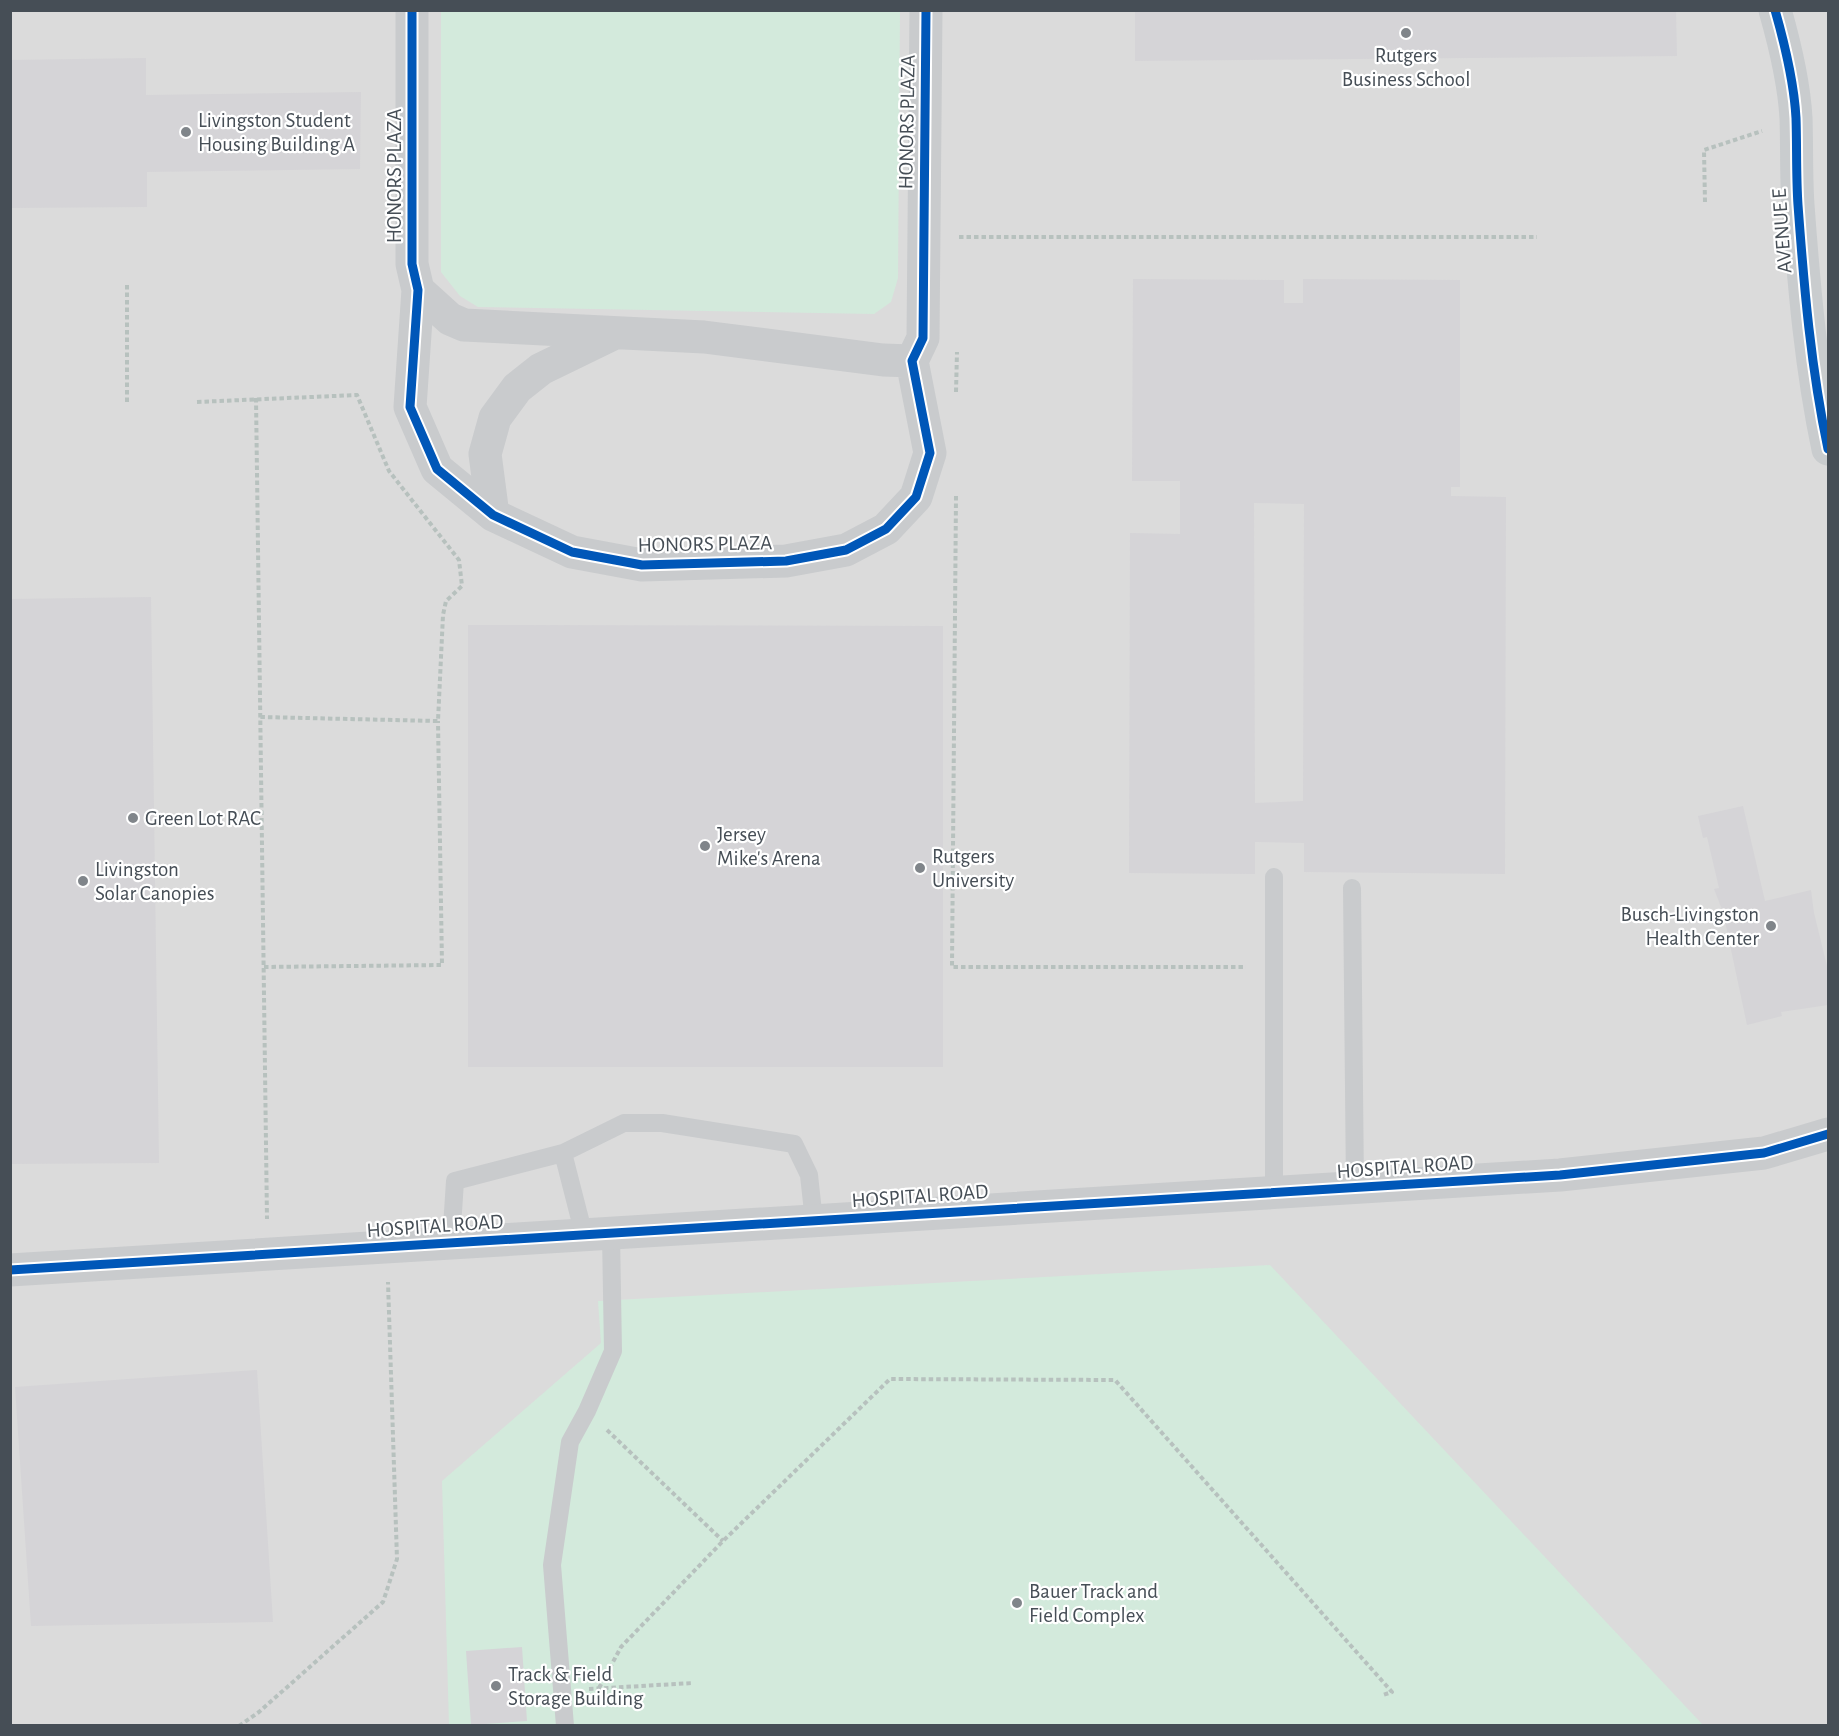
<svg xmlns="http://www.w3.org/2000/svg" width="1839" height="1736" viewBox="0 0 1839 1736" font-family="'Alegreya Sans',sans-serif">
	<style>
		.education { fill: #dbdbdb }
		.green { fill: #d3eadc }
		.building { fill: #d5d4d7; fill-rule: evenodd }
		.lines { fill: none; stroke-linecap: round; stroke-linejoin: round }
		.path { stroke: #b7c1be; stroke-width: 4; stroke-dasharray: 4.5 3; stroke-linecap: butt }
		.lane { stroke: #c9cbcd; stroke-width: 18 }
		.street { stroke: #c9cbcd; stroke-width: 33 }
		.secondary { stroke: #c9ccce; stroke-width: 33 }
		.cycleway-casing { stroke: #fff; stroke-width: 13 }
		.cycleway { stroke: #0057b8; stroke-width: 9 }
		.poi-dot { fill: #80858a; stroke: #fff; stroke-width: 2 }
		.labels { text-anchor: middle; dominant-baseline: central; stroke-width: 4.5; stroke-linejoin: round; paint-order: stroke }
		.poi-label { font-size: 21px; fill: #464e56; stroke: #fff; text-anchor: start }
		.street-label { font-size: 21px; fill: #464e56; stroke: #fff }
	</style>
	<rect width="100%" height="100%" fill="#edecec"/>
	<!-- education -->
	<path class="education" d="M11 11H1828V1725L11 1726Z"/>
	<!-- green -->
	<path class="green" d="M441 11H900L898 278 891 302 874 314 478 307 460 296 441 272Z
		M1270 1265 1703 1725H449L442 1481 601 1343 598 1301Z"/>
	<!-- building -->
	<path class="building" d="M1135 10H1676L1677 56 1135 61Z
		M146 58V95L361 92 360 169 147 172V207L10 208V60Z
		M1133 279 1284 280V303H1303V279L1460 280V487H1451V496L1506 497 1505 874 1304 872V843L1255 842V874L1129 873 1130 533 1180 534V481H1132ZM1254 503 1304 504 1303 801 1255 803Z
		M151 597 159 1163 10 1164V599Z
		M468 625 943 626V1067H468Z
		M1743 806 1765 901 1811 890 1814 913 1828 970V1005L1781 1012 1782 1016 1747 1025 1723 912 1714 889 1719 888 1707 837 1703 838 1698 816Z
		M257 1370 273 1622 31 1626 15 1387Z
		M522 1647 527 1721 471 1725 466 1651Z"/>
	<g class="lines">
		<!-- path -->
		<path class="path" d="M1705 202 1704 150 1762 131
			M959 237H1537
			M956 392 957 352
			M256 398 267 1219
			M127 402V283
			M197 402 357 395 389 471 459 560 462 586 446 601 443 615 438 721 260 717
			M956 496 952 967H1246
			M264 967 442 965 438 721
			M607 1430 723 1541
			M599 1688 621 1647 723 1541 890 1379 1115 1380 1392 1692 1383 1695
			M589 1689 693 1683
			M239 1726 259 1712 383 1602 397 1559 388 1282"/>
		<!-- lane -->
		<path class="lane" d="M1352 888 1355 1188
			M563 1153 624 1123H662L794 1144 809 1175 814 1221
			M1274 1193V877
			M451 1243 455 1181 563 1153 584 1235
			M565 1726 552 1565 570 1442 587 1411 613 1351 611 1234"/>
		<!-- street -->
		<path class="street" d="M412 10V264L418 290 410 407 437 469 493 515 572 552 642 565 786 561 846 550 886 529 916 497 930 453 912 361 923 338 926 10
			M418 290 450 319 464 325 704 337 883 360 912 361
			M493 515 485 454 495 418 517 388 541 369 613 334
			M10 1270 1560 1175 1764 1153 1828 1134"/>
		<!-- secondary -->
		<path class="secondary" d="M1775 10C1785 45 1794 82 1796 118 1797 147 1796 176 1798 205 1804 287 1811 369 1828 449"/>
		<defs>
			<path id="cycleway" d="M412 10V264L418 290 410 407 437 469 493 515 572 552 642 565 786 561 846 550 886 529 916 497 930 453 912 361 923 338 926 10
				M1775 10C1785 45 1794 82 1796 118 1797 147 1796 176 1798 205 1804 287 1811 369 1828 449
				M10 1270 1560 1175 1764 1153 1828 1134"/>
		</defs>
		<!-- cycleway casing -->
		<use href="#cycleway" class="cycleway-casing"/>
		<!-- cycleway -->
		<use href="#cycleway" class="cycleway"/>
	</g>
	<!-- markers -->
	<g class="poi-dot">
		<circle cx="1406" cy="33" r="6"/>
		<circle cx="186" cy="132" r="6"/>
		<circle cx="133" cy="818" r="6"/>
		<circle cx="705" cy="846" r="6"/>
		<circle cx="920" cy="868" r="6"/>
		<circle cx="83" cy="881" r="6"/>
		<circle cx="1771" cy="926" r="6"/>
		<circle cx="1017" cy="1603" r="6"/>
		<circle cx="496" cy="1686" r="6"/>
	</g>
	<g class="labels">
		<!-- poi labels -->
		<g class="poi-label">
			<text x="1406" y="55" text-anchor="middle">Rutgers<tspan x="1406" dy="24">Business School</tspan></text>
			<text x="198" y="120">Livingston Student<tspan x="198" dy="24">Housing Building A</tspan></text>
			<text x="145" y="818">Green Lot RAC</text>
			<text x="717" y="834">Jersey<tspan x="717" dy="24">Mike's Arena</tspan></text>
			<text x="932" y="856">Rutgers<tspan x="932" dy="24">University</tspan></text>
			<text x="95" y="869">Livingston<tspan x="95" dy="24">Solar Canopies</tspan></text>
			<text x="1759" y="914" text-anchor="end">Busch-Livingston<tspan x="1759" dy="24">Health Center</tspan></text>
			<text x="1029" y="1591">Bauer Track and<tspan x="1029" dy="24">Field Complex</tspan></text>
			<text x="508" y="1674">Track &amp; Field<tspan x="508" dy="24">Storage Building</tspan></text>
		</g>
		<!-- street labels -->
		<g class="street-label">
			<text transform="translate(907 122) rotate(-89)">HONORS PLAZA</text>
			<text transform="translate(394 176) rotate(-90)">HONORS PLAZA</text>
			<text transform="translate(1782 231) rotate(-94)">AVENUE E</text>
			<text transform="translate(705 544) rotate(-1)">HONORS PLAZA</text>
			<text transform="translate(1405 1167) rotate(-4)">HOSPITAL ROAD</text>
			<text transform="translate(920 1196) rotate(-4)">HOSPITAL ROAD</text>
			<text transform="translate(435 1226) rotate(-4)">HOSPITAL ROAD</text>
		</g>
	</g>
	<!-- border -->
	<rect width="1839" height="1736" fill="none" stroke="#464e56" stroke-width="24"/>
</svg>
